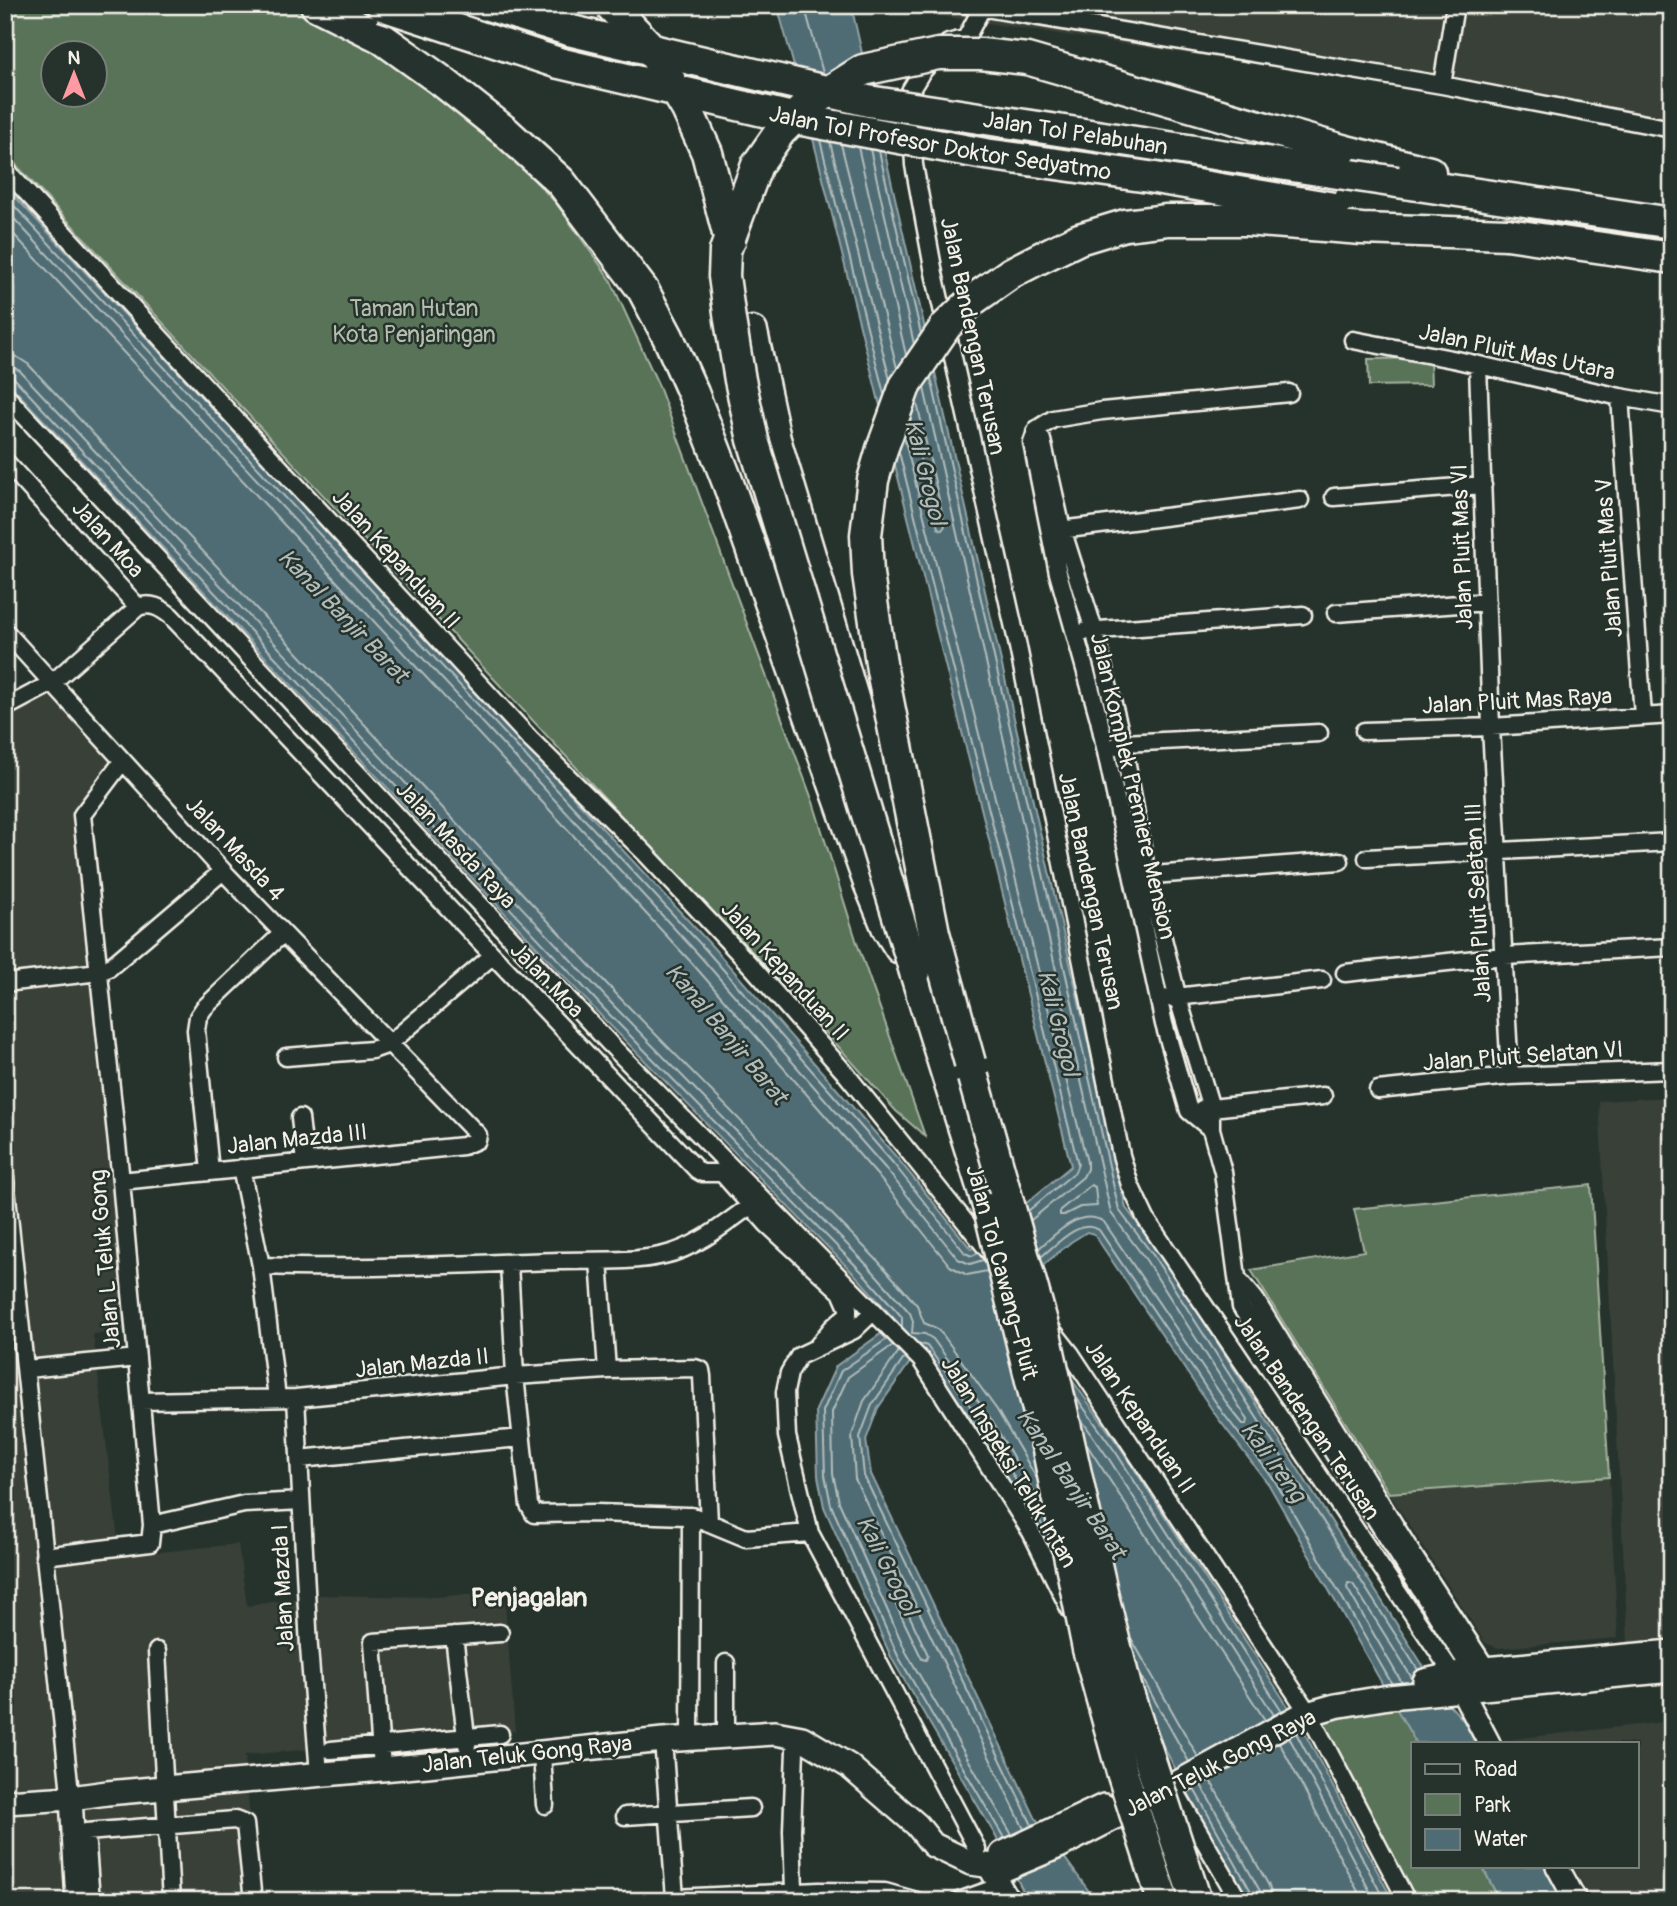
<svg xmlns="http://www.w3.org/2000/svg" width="1677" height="1906" viewBox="0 0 1677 1906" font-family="Pangolin,sans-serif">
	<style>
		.built { fill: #394037 }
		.green { fill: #597358; stroke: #a6b2a0; stroke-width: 2; fill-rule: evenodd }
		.water { fill: #4f6c75; stroke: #91a1a3; stroke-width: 2 }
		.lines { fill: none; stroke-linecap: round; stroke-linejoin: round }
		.shore { stroke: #b2bcba; stroke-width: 2 }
		.minor-casing { stroke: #f4f1e8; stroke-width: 21 }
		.tertiary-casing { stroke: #f4f1e8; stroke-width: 26 }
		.secondary-casing { stroke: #f4f1e8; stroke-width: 28 }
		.motorway-casing { stroke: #f4f1e8; stroke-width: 35 }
		.minor { stroke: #26332d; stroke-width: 16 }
		.tertiary { stroke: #26332d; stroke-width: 21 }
		.secondary { stroke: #26332d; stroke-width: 23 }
		.motorway { stroke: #26332d; stroke-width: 30 }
		.motorway-bridge-casing { stroke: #f4f1e8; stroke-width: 35; stroke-linecap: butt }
		.motorway-bridge { stroke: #26332d; stroke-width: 30 }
		.labels { text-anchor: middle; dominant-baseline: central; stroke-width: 5; stroke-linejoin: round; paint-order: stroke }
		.street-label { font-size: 23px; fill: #f4f1e8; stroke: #26332d }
		.park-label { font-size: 23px; fill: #b6bfae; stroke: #26332d }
		.water-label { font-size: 24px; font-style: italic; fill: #b2bcba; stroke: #26332d }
		.quarter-label { font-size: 26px; font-weight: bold; fill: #f4f1e8; stroke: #26332d }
	</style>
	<rect width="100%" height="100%" fill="#26332d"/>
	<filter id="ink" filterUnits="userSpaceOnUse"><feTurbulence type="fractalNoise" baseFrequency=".0143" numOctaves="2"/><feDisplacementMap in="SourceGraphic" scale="14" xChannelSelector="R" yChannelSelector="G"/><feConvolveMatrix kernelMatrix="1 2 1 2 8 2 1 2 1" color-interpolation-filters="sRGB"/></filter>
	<g filter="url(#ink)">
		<!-- built -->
		<path class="built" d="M861 5H1672V128L902 10Z
			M45 688 115 766 74 811 127 1332 93 1334 120 1556 238 1544 247 1606 317 1595 435 1597 504 1591 515 1731 245 1755 256 1901H5V724Z
			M1672 1097V1638L1628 1642 1599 1101Z
			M1609 1477 1618 1638 1498 1648 1485 1643 1389 1493Z
			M1672 1721V1901H1592L1573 1866H1637V1743H1507L1505 1740Z"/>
		<!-- green -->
		<path class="green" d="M5 5H293L372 48 450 101 506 150 556 203 610 279 658 384 813 802 857 943 925 1136 896 1111 771 971 668 866 5 153ZM52 52H94V94H52Z
			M1430 358 1431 385 1369 386 1368 359Z
			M1591 1185 1609 1477 1389 1493 1251 1270 1364 1251 1354 1209Z
			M1394 1700 1416 1743H1413V1866H1482L1500 1901H1417L1321 1719Z"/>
		<!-- water -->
		<path class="water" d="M777 5H851L1126 1208 1159 1251 1445 1700 1465 1722 1477 1743H1416L1269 1485 1217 1417 1094 1234 1087 1232 1071 1242 1010 1293 1122 1450 1302 1728 1393 1901H1248L1228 1867 1160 1740 976 1425 920 1348 878 1408 866 1440 871 1474 1035 1817 1096 1901H1028L995 1835 892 1659 824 1507 818 1476 816 1410 836 1366 897 1322 859 1279 602 1017 5 379V186L711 945 898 1159 971 1249 1071 1166 802 95Z
			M1482 1866H1546L1565 1901H1500Z"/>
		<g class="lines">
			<!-- shore -->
			<path class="shore" d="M804 5 823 73
				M820 140 884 394
				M830 142 890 380
				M841 144 897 368
				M858 147 906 355
				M870 149 914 344
				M879 151 921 334
				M5 196 706 950 893 1163 965 1253 972 1256 978 1253
				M5 209 699 955 886 1169 958 1259 970 1264 983 1260
				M5 225 691 962 878 1176 950 1266 967 1275 987 1271
				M5 355 17 357 28 364 621 999 878 1261 917 1305 924 1323 936 1328 943 1335 997 1410 1036 1477
				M5 366 13 367 20 371 614 1006 870 1268 910 1313 913 1321 912 1333 925 1334 933 1339 989 1416 1043 1508
				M5 375 13 377 607 1012 864 1274 902 1317V1327
				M931 378 1119 1210 1153 1255 1418 1670
				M924 388 1111 1213 1146 1260 1248 1420 1247 1424H1243L1230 1408 1104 1222C1080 1207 1057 1233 1039 1248
				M910 419 938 528 942 530 945 526 917 403
				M904 437 1087 1162V1169L1083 1177 1031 1220
				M899 452 1078 1164 1075 1172 1028 1211
				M1091 1185 1095 1187 1097 1206 1080 1207 1064 1215H1060V1210Z
				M1041 1257C1056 1245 1080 1217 1099 1230L1223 1413 1275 1481 1392 1684
				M887 1339 841 1371 823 1411 825 1475 831 1505 898 1656 1004 1838
				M918 1343 927 1346 981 1421 1048 1535
				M893 1345 848 1377 832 1412 833 1474 839 1502 906 1652 1012 1835
				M899 1351 864 1401 852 1435 855 1479 1024 1829
				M905 1357 872 1405 860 1437 864 1476 1032 1825
				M1076 1397 1117 1454 1282 1711
				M1081 1419 1109 1459 1274 1715
				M1087 1445 1265 1720
				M898 1600 903 1602 928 1655 926 1660 922 1659 896 1605Z
				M1131 1638 1198 1757
				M1140 1674 1189 1762
				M1402 1683 1347 1588 1348 1583 1353 1584 1412 1678
				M1296 1733 1385 1901
				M1289 1737 1375 1901
				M1279 1742 1363 1901
				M1210 1780 1269 1886 1273 1901
				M1201 1785 1260 1891 1262 1901
				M1194 1789 1253 1895V1901"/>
			<defs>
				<path id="minor" d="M968 5 1442 85 1672 129
					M982 8 966 38 948 43 921 73 910 91 914 165 934 273 1016 637 1121 1155 1130 1185 1146 1219 1453 1674
					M1442 85 1455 5
					M5 169 531 740 645 853 753 968 846 1074 996 1260
					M1353 340 1457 360 1620 397 1672 406
					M1478 366 1491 727 1510 1076
					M5 395 610 1044 921 1360 1031 1532 1070 1610
					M1620 397 1643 716
					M1035 433 1042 440 1062 529 1094 630 1123 743 1147 874 1177 995 1211 1108V1129L1223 1172 1241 1307 1477 1679
					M5 461 138 607
					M1334 497 1483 485
					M1052 531 1300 500
					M138 607C151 602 161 608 171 616L697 1170 702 1173H722L767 1224 841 1292 848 1308V1314L832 1328 816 1348
					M1336 613 1487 602
					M5 631 223 871 478 1135 477 1140 463 1146 121 1181
					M1086 631 1303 615
					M5 708 52 683 138 607
					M1364 731 1491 727 1672 715
					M1116 746 1123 743 1319 733
					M1367 858 1672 842
					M1139 876 1340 861
					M1345 973 1504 956 1672 947
					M5 983 99 972 109 968 223 871
					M1168 998 1322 980
					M286 1057 372 1050 389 1044 492 956
					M1378 1090 1510 1076 1672 1070
					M1202 1109 1323 1096
					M300 1118 305 1162
					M1211 1129 1189 1111 1164 1024 1099 719 1058 573 1032 443 1037 429 1053 419 1102 411 1289 393
					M241 1168 261 1266 277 1398
					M210 1171 196 1030 198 1017 204 1008 283 933
					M5 1178 70 1793
					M599 1261 607 1370
					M509 1263 515 1376 529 1505 534 1514 596 1513 686 1516 695 1517 746 1538 810 1533
					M261 1266C360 1270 459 1264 558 1261 592 1260 630 1263 664 1255 696 1248 725 1224 751 1205
					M1238 1279 1255 1299 1415 1558 1491 1675
					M874 1311 854 1330 799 1356 789 1373 785 1392 787 1436 810 1533 977 1849
					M1049 1326 1071 1354 1309 1714 1407 1901
					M27 1369 137 1358
					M296 1398 309 1647 319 1774
					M141 1401 296 1398 515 1376 607 1370 695 1368 701 1370 702 1376 709 1523
					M299 1459 520 1438
					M152 1525 244 1504 301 1501
					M44 1556 150 1543 152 1525 121 1181 82 815 122 762
					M454 1636 467 1745
					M157 1651 171 1901
					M726 1663V1735
					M690 1738 691 1516
					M663 1740 675 1898 819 1891 885 1892 917 1901
					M331 1750 500 1734
					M542 1753 545 1805
					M382 1768 373 1642 500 1633
					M1173 1787 1239 1901
					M625 1816 751 1808
					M794 1891 792 1831 795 1750 802 1738
					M91 1901 86 1832 235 1820 245 1824 253 1901
					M959 1901 1001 1886"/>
				<path id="tertiary" d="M1454 1676 1489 1743
					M71 1798 77 1901
					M1557 1866 1576 1901
					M989 1867 1009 1901"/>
				<path id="secondary" d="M1425 1681 1473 1670 1672 1652
					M5 1802 71 1798 107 1793 427 1765 663 1740 775 1733 802 1738 849 1766 917 1825 933 1845 971 1863 1007 1868 1059 1846 1106 1822 1300 1716 1335 1706 1389 1697 1672 1670
					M1002 1854 1104 1806"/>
				<path id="motorway" d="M316 5 380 37 443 82 506 132 561 182 643 290 668 337 693 393 728 483 869 883 888 929 900 948
					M1342 150 1430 172
					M1397 182 1672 223
					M1507 234 1672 258
					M752 332 775 439 922 927
					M915 972 989 1209"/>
			</defs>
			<!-- minor casing -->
			<use href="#minor" class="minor-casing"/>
			<!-- tertiary casing -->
			<use href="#tertiary" class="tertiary-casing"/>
			<!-- secondary casing -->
			<use href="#secondary" class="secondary-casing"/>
			<!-- motorway casing -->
			<use href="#motorway" class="motorway-casing"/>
			<!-- minor -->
			<use href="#minor" class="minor"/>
			<!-- tertiary -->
			<use href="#tertiary" class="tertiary"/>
			<!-- secondary -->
			<use href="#secondary" class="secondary"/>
			<!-- motorway -->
			<use href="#motorway" class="motorway"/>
			<defs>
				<g id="motorway-bridge">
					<path id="s1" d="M382 5 559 63 797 119 985 154 1149 177 1334 208"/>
					<path id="s2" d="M488 5 568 30 868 101 1397 182"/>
					<path d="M610 5 649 46 687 109 707 153 730 241"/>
					<path d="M915 972 753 440 740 380 730 320 724 276 725 251 757 165 780 132 806 106 863 70 938 54H981L1027 59 1342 150"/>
					<path d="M970 1063 934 933 882 670 868 574 866 535 873 480 882 449 905 386 946 326 974 299 1011 273 1038 259 1079 239 1125 225 1167 220H1246L1362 229 1507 234"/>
					<path d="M973 1077 1044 1329 1103 1596 1126 1687 1196 1901"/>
					<path d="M989 1209 1048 1450 1088 1649 1122 1772 1163 1901"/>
				</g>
			</defs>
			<!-- motorway-bridge casing -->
			<use href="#motorway-bridge" class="motorway-bridge-casing"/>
			<!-- motorway-bridge -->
			<use href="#motorway-bridge" class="motorway-bridge"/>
		</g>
	</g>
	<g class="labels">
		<!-- street labels -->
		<g class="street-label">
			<text stroke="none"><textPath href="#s2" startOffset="602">Jalan Tol Pelabuhan</textPath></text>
			<text stroke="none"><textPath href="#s1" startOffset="576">Jalan Tol Profesor Doktor Sedyatmo</textPath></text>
			<text transform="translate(973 336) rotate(78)">Jalan Bandengan Terusan</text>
			<text transform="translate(1517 352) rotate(12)">Jalan Pluit Mas Utara</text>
			<text transform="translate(108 539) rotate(48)">Jalan Moa</text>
			<text transform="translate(1462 547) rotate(-92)">Jalan Pluit Mas VI</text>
			<text transform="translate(1609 558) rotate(-94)">Jalan Pluit Mas V</text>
			<text transform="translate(396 559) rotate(48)">Jalan Kepanduan II</text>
			<text transform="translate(1517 701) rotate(-3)">Jalan Pluit Mas Raya</text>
			<text transform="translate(1133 786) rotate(77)">Jalan Komplek Premiere Mension</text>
			<text transform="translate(456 845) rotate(47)">Jalan Masda Raya</text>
			<text transform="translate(235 849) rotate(47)">Jalan Masda 4</text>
			<text transform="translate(1091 891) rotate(78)">Jalan Bandengan Terusan</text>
			<text transform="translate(1478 903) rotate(-93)">Jalan Pluit Selatan III</text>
			<text transform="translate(785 971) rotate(48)">Jalan Kepanduan II</text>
			<text transform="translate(547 980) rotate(46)">Jalan Moa</text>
			<text transform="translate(1523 1056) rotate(-4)">Jalan Pluit Selatan VI</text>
			<text transform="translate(297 1139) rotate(-6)">Jalan Mazda III</text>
			<text transform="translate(105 1259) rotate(-95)">Jalan L Teluk Gong</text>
			<text transform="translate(1002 1272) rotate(75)">Jalan Tol Cawang–Pluit</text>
			<text transform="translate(422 1363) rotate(-6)">Jalan Mazda II</text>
			<text transform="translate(1140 1417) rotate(56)">Jalan Kepanduan II</text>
			<text transform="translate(1307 1417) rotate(56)">Jalan Bandengan Terusan</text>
			<text transform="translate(1009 1462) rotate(59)">Jalan Inspeksi Teluk Intan</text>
			<text transform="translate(283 1588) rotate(-93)">Jalan Mazda I</text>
			<text transform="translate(527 1754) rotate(-6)">Jalan Teluk Gong Raya</text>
			<text transform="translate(1220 1763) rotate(-27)">Jalan Teluk Gong Raya</text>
		</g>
		<!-- park labels -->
		<g class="park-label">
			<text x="414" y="308">Taman Hutan<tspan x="414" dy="26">Kota Penjaringan</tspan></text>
		</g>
		<!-- water labels -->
		<g class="water-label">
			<text transform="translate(925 472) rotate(76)">Kali Grogol</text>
			<text transform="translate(343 616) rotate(46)">Kanal Banjir Barat</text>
			<text transform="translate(1058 1023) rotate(76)">Kali Grogol</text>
			<text transform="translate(726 1034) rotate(50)">Kanal Banjir Barat</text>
			<text transform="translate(1273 1462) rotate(54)">Kali Ireng</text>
			<text transform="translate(1071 1484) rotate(56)">Kanal Banjir Barat</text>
			<text transform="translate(887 1566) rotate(63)">Kali Grogol</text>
		</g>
		<!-- quarter labels -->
		<g class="quarter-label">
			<text x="529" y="1598">Penjagalan</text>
		</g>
	</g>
	<!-- margin -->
	<rect width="1677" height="1906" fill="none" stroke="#26332d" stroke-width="28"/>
	<rect x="14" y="14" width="1649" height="1878" fill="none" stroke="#f4f1e8" stroke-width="2.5" filter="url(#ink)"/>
	<!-- legend -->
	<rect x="1411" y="1742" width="228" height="126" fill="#26332d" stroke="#787f78" stroke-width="2"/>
	<rect x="1425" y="1764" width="35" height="10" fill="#26332d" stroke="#787f78" stroke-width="2"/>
	<text x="1474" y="1776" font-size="21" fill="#f4f1e8">Road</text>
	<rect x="1425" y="1794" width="35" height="21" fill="#597358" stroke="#787f78" stroke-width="2"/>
	<text x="1474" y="1812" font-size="21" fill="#f4f1e8">Park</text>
	<rect x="1425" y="1829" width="35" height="21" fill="#4f6c75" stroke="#787f78" stroke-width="2"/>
	<text x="1474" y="1846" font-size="21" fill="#f4f1e8">Water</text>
	<!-- north arrow -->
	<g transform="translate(74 74)"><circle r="33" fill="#26332d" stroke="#787f78" stroke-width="2"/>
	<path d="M0-5L12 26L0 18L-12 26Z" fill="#ff9aa2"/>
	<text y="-10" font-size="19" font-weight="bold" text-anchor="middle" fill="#f4f1e8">N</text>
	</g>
</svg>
